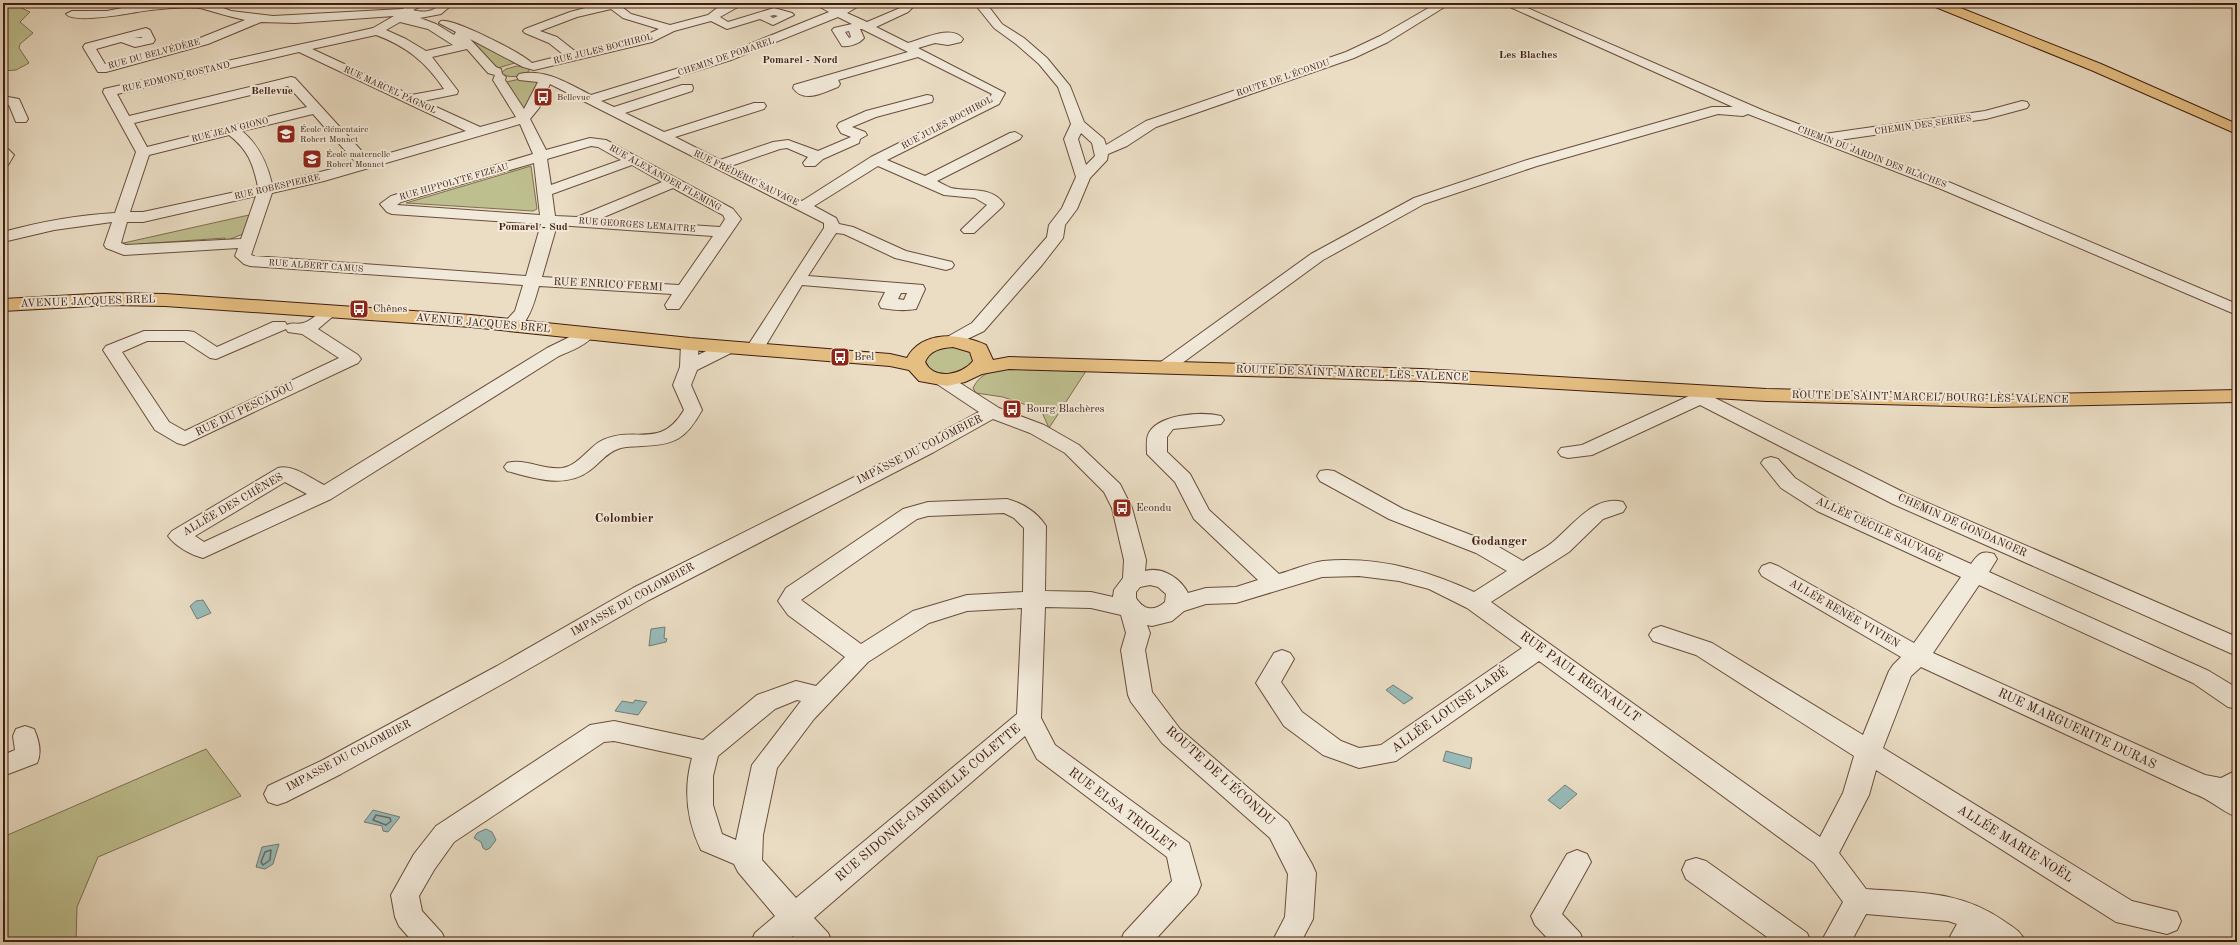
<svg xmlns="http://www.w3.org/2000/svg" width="2240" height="945" viewBox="0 0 2240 945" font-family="'Old Standard TT',serif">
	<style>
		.green { fill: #bebf8f; stroke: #7f6e4f }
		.water { fill: #98bbb9; stroke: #757c75 }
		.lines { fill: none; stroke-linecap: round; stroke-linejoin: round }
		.shore { stroke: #6c6c64; stroke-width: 1.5 }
		.minor-casing { stroke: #6a4d3c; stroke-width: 2 }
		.major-casing { stroke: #401d0f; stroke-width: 2 }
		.highway-casing { stroke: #401d0f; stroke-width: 2 }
		.minor { fill: #f1e9d9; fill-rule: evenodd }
		.major { fill: #e5be82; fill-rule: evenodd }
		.highway { fill: #e5be82; fill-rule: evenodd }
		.labels { text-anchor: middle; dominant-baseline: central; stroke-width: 4; stroke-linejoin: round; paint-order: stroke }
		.far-street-label { font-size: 9px; fill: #401d0f; stroke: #f1e9d9 }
		.far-poi-label { font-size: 9px; fill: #401d0f; stroke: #f1e9d9; text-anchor: start }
		.far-quarter-label { font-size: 11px; font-weight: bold; fill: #401d0f; stroke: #f1e9d9 }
		.street-label { font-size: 11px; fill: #401d0f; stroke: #f1e9d9 }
		.poi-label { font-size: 11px; fill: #401d0f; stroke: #f1e9d9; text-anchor: start }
		.quarter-label { font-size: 13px; font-weight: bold; fill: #401d0f; stroke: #f1e9d9 }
		.near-street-label { font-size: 13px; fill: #401d0f; stroke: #f1e9d9 }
	</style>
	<rect width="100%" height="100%" fill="#eaddc4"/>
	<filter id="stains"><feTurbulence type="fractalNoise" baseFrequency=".005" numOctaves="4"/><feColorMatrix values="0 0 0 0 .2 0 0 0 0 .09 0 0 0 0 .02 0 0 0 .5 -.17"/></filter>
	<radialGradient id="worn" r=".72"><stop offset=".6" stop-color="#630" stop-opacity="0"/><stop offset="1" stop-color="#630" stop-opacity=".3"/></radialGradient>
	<!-- green -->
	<path class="green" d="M3 3H18L17 6 30 12 20 22 33 33 20 44 19 48 29 63 16 70 3 71Z
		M469 39 518 62 498 68Z
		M517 66 529 68V71C522 77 508 79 501 73L506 69Z
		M525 78 542 79 529 107 521 108 506 82Z
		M531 166 537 209 533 211 406 203Z
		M249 215 243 234 223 242 225 238 139 244 134 248 119 244Z
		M943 346 967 348 976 356 973 366C953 375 943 380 924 367V357Z
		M1003 369 1086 371 1049 428 1041 410 1003 397 976 393 973 388C979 375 990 371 1003 369Z
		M206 749 241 796 98 857 77 907 76 942H3V837Z"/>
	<!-- water -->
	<path class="water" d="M203 600 211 613 197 619 190 606 196 601Z
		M665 627 664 638 667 639 666 642 649 646 651 629Z
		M1393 685 1413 698 1404 704 1386 690Z
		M635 700 647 702 638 715 615 711 622 701 633 703Z
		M1446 751 1472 758 1470 769 1443 761Z
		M1565 785 1577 794 1560 809 1548 800Z
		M373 810 400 817 388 832 383 831 382 826 364 822Z
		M486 829 492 832 496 840 490 848 486 850 483 848 481 842 474 838 477 833Z
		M279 844 273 864 265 869 256 867 262 847Z"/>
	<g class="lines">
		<!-- shore -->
		<path class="shore" d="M376 815 390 818 391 821 386 825 373 820Z
			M271 850 270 860 263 865 261 862 265 852Z"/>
		<defs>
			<path id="minor" d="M147 3H210L231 11 273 16 403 9 405 5 428 3 413 10C423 13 435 12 441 3H454L441 14 420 18 436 24 454 35 456 32 439 23 441 21C453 18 522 53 532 63L564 55 549 43 525 33 523 31 525 29 570 12 604 3H630L622 7 631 14 670 25 708 15 717 8 729 3H745L720 17 728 22 774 8 792 13 794 15 773 25 760 19 727 29 711 21 674 31 652 42 534 70 523 67 470 39 496 67 501 69 502 74 506 77 505 80 524 109 538 82 519 80 517 77 519 74C545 68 569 84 591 95L722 55 829 12 813 3H828L838 8 849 3H864L847 13 867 22 900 8 905 3H917L908 12 876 27 908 43C923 39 952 24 963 39L961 42 948 45 935 43 918 48 1005 93 999 104 887 160 925 176 1010 133 1015 132 1022 136 1020 139 937 181C941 183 946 186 951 188 969 192 992 186 1004 204L1002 207 974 233H964L961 230 987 205 975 198 944 195 878 166 814 206 836 218 839 224 853 227 906 251 952 262 954 265 952 268 946 270 895 258 844 234 836 233 808 276 923 285 925 289 916 309C905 311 892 310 881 308L879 304 885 292 802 285 763 350 760 354H748L745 350 824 228V223L550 84 539 108 530 119 546 150 590 138 606 140 733 209 741 219 679 309H667L665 305 672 294 539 286C534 302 528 334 505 329L502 325 515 311 523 285 250 266 244 264 235 256 238 248 124 255 106 248 104 245 112 222 54 230 3 242V232C40 222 77 215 115 213L136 152 103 92 104 89 373 28 394 16 295 23 261 22 208 44 106 72H98L83 47 85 44 146 28 150 30 155 40 153 43 135 47 121 42 96 49 105 64 200 38 245 20C231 17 218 13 204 9 191 5 146 10 132 13 120 15 73 23 66 14L72 11H107ZM611 9 623 18 659 29 644 36 576 52 557 37 540 31 577 17ZM774 15 778 16 773 18 770 16ZM838 17 852 24 834 28 832 30 842 46C849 47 859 44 864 38L860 29H862L908 52 794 85 793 88C804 104 824 92 838 87L840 84 838 80 918 57 992 94 989 98 871 157 802 201 731 166 780 149 787 148 808 157 803 163 805 166H815L823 159 859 143 860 139 867 135 865 132 852 127 876 117 932 102 933 99 932 96 927 95 866 111 839 123 837 126 841 133 851 137 818 151 788 140 773 142 720 160 675 137 764 109 766 106 764 103H754L664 132 625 113 692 91 693 88 692 85H682L614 107 601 101 731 60ZM400 22 428 29 453 45 426 51 406 39 386 30ZM849 31 851 37 849 38 845 32ZM376 35C406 46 426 62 444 89L411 95 312 49ZM142 37V38H134ZM467 49 488 73 495 75 493 80 516 117 480 127 423 101 457 94 458 91 432 57ZM299 52 466 131 369 159 295 78 291 77 129 116 117 94ZM288 86 307 107 147 147 134 123ZM313 114 356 163 272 184C267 163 259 145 242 131ZM520 124 533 154 391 196 380 204 387 212 392 214 541 224 526 276 254 256 251 255 272 193 324 181ZM229 135C248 150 253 163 258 187L143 212H130L149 155ZM591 146 598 147 621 160 551 185 547 159ZM534 163 540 215 397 205 401 202ZM632 165 662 182 577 217 555 216 552 194ZM673 188 723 215 725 219 720 227 599 219ZM256 196 241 239 126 245 121 243 127 222H143ZM557 225 713 236 679 285 542 277ZM901 293H907L904 300 898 299Z
				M974 3H986L1002 24 1024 38 1047 58 1070 86 1084 122 1104 139 1106 145 1146 121 1346 52 1380 36 1437 3H1451L1388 42 1354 58 1156 127 1127 146 1108 154 1107 160 1090 178 1077 209 1065 225 1063 238 1042 265 984 331 953 346 947 345 944 341 947 337 972 323 1047 237 1049 225 1062 208 1076 177 1064 139 1071 124 1058 87 1039 64 1016 44 994 28ZM1081 133 1092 143 1095 156 1086 165 1078 139Z
				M1501 3H1516L1762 110 1824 134 1985 111 2022 101 2027 102 2029 105 2027 108 1986 119 1839 140 1951 183 2237 304V315L1941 189 1748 114 1743 116 1718 114 1537 166 1424 204 1323 260 1170 372 1164 373 1158 372 1155 368 1158 364 1311 254 1414 198 1527 160 1712 107H1733Z
				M3 96 19 99 28 119 26 122H16L9 105 3 104Z
				M3 148 8 149 14 155 8 165 3 166Z
				M330 307 336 308 338 312 318 329 358 355 361 359 358 363 184 445 177 443 155 430 103 350 106 346 144 331H188L194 332 217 347 273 322H285L287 325C293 322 297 325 303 323 313 321 319 310 330 307ZM286 329 288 332 302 334 339 358 185 431 169 422 122 352 147 341H184L210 358 216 359Z
				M586 329 592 330 595 334C587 345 571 351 559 356L331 499 203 558C191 555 175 546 168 536L172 531 278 468C293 464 310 478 324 485L547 348ZM285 482 307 494 204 542 195 536Z
				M690 339 696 340 699 344 698 355 721 344H733L736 348 733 352 697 370 691 385 702 410C686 439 675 445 642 446 634 447 625 446 618 449 606 453 599 464 589 471 565 489 533 478 507 471L504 467 507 463C524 458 543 470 562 468 577 466 587 450 599 442 633 423 659 452 684 410L673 385 680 367 681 344 684 340Z
				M943 375 949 376 999 408 1044 425 1079 445 1120 484 1132 508 1146 560 1145 571C1163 566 1181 579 1188 593L1206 588 1236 587 1258 580 1194 519 1175 482 1147 454C1147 449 1146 440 1148 435 1156 414 1202 411 1221 416L1224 420 1221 424 1173 429 1167 437V452L1190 474 1209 510 1279 574C1293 570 1309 563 1323 561 1376 556 1427 570 1474 592L1507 571 1476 553 1389 519 1320 481 1317 476 1320 471 1327 470 1334 471 1403 509 1492 543 1523 561C1533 554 1545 549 1554 541 1573 525 1595 494 1623 502L1626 507 1623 512 1603 519 1569 552 1491 602 1820 837 1843 793 1854 756 1696 655 1653 641 1649 635 1653 629 1661 626 1712 643 1863 735 1889 671 1893 665 1901 657 1762 576 1759 571 1762 566 1770 563 1778 566 1914 643 1961 577 1817 511 1781 488 1761 463 1764 459 1771 457 1778 459 1795 478 1831 501 1971 564C1978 554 1982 550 1994 554L1997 559 1989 572 2209 671 2237 688V709L2228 707 2193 683 1979 585 1933 653 2205 775 2221 778 2237 770V817C2220 811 2211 799 2192 793L1921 667 1911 676 1883 748 2132 901 2177 912 2181 921 2177 930 2167 934 2116 922 1876 770 1869 795 1839 853 1866 889C1918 893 1960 890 2004 921 2014 928 2021 931 2025 942H1988L1981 938 1978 942H1947L1957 924 1948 921 1866 914 1851 942H1821L1843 902 1814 863 1539 661 1396 761 1359 768 1323 755 1284 726 1256 683 1274 653 1282 650 1290 653 1294 659 1281 682 1302 712 1341 741 1359 748 1381 745 1522 648 1467 608 1429 589 1399 581 1359 576 1322 577 1236 603 1206 604 1184 611 1172 621 1152 626 1147 625 1150 633 1145 650 1152 692 1180 729 1288 822 1312 864 1316 873 1313 919 1301 942H1272L1285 917 1288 874 1270 838 1162 743 1131 702 1128 695 1121 650 1126 633 1121 615 1091 608 1045 607 1041 718 1055 745 1189 843 1201 885 1197 894 1153 942H1120L1124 933 1172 881 1167 857 1037 759 1025 736 814 918 828 933 832 942H799L793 936 786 942H751L755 933 775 916 738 872 734 864 701 850C687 821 683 790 692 758L614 741 604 742 454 842 434 870 419 896 422 911 442 933 446 942H413L399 926 395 917 391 895 414 854 436 826 590 725 614 721 703 740 757 695 796 681 816 686 845 657 788 615 778 601 786 588 903 509 928 502 1007 499C1022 503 1037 512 1046 526L1045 591 1091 592 1113 597 1114 590 1123 578 1124 560 1112 508 1104 492 1065 453 1030 433 993 419 934 452 649 600 513 678 341 774 286 802 277 805 268 802 264 794 268 786 323 760 497 666 633 588 920 444 979 412 937 384 934 380 937 376ZM1004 513 1014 518 1024 528 1023 592 967 595 913 611 861 644 801 600 917 519 928 516ZM1150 585 1158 587 1166 594 1165 602C1155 611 1144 611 1136 598V592L1140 587ZM1022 608 1017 714 796 898 762 860 763 835 777 768 814 719 868 662 929 623 967 611ZM797 700 801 701 752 765 736 840 722 834 713 805V776L718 756 775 709Z
				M1695 385 1702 387 1707 394 1907 494 2237 637V656L1893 504 1700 405 1592 455 1568 458 1561 456 1558 452 1561 448 1582 445 1689 396 1686 391 1688 387Z
				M25 726 34 729C39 740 42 753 37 763L3 776V755L15 750 13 736 16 729Z
				M1577 850 1587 854 1591 862 1562 914 1580 933 1584 942H1551L1535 925 1531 916 1567 854Z
				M1696 858 1706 861 1807 933 1811 942H1774L1686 879 1682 870 1686 861Z"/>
			<path id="major" d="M110 293 165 294 471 315 690 338 890 354 907 358C922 330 961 333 986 345L993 360 1009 357 1421 369 1766 389 1991 395 2237 390V402L1991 407 1766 401 1421 381 1009 369 982 374 965 382 947 386 919 381 909 370 890 366 690 350 471 327 165 306 110 305 3 311V299ZM953 347 970 352 973 361C962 375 934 381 925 362 930 350 941 348 953 347Z"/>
			<path id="highway" d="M1931 3H1948L2101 64 2237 124V134L2091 70 1933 6Z"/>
		</defs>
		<!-- minor casing -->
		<use href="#minor" class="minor-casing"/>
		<!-- major casing -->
		<use href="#major" class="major-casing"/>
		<!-- highway casing -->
		<use href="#highway" class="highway-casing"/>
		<!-- minor -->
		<use href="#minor" class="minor"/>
		<!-- major -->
		<use href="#major" class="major"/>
		<!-- highway -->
		<use href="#highway" class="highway"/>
	</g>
	<!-- icons -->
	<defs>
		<symbol id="bus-square" viewBox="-11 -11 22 22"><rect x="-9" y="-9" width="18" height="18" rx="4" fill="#8f2418" stroke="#f1e9d9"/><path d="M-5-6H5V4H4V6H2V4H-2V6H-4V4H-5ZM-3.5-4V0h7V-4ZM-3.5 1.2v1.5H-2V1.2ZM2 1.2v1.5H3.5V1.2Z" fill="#fff"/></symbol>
		<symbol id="school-square" viewBox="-11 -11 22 22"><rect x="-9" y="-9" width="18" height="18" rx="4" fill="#8f2418" stroke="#f1e9d9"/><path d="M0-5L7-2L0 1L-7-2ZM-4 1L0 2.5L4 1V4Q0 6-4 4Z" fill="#fff"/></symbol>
	</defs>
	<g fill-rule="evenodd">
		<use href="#bus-square" x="532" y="86" width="22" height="22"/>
		<use href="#school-square" x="275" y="123" width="22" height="22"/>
		<use href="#school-square" x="301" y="148" width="22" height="22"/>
		<use href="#bus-square" x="348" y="298" width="22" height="22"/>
		<use href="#bus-square" x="829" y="346" width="22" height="22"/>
		<use href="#bus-square" x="1001" y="398" width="22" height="22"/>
		<use href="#bus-square" x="1111" y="497" width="22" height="22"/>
	</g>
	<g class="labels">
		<!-- far-street labels -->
		<g class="far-street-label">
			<text transform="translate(603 49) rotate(-14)">RUE JULES BOCHIROL</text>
			<text transform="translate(154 54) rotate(-15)">RUE DU BELVÉDÈRE</text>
			<text transform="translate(726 57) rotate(-19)">CHEMIN DE POMAREL</text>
			<text transform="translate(176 77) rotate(-13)">RUE EDMOND ROSTAND</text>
			<text transform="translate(1283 78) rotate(-19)">ROUTE DE L'ÉCONDU</text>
			<text transform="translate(390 90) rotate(25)">RUE MARCEL PAGNOL</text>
			<text transform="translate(947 123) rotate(-28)">RUE JULES BOCHIROL</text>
			<text transform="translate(1923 125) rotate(-8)">CHEMIN DES SERRES</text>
			<text transform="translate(230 130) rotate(-14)">RUE JEAN GIONO</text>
			<text transform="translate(1872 157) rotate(21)">CHEMIN DU JARDIN DES BLACHES</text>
			<text transform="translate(665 178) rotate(29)">RUE ALEXANDER FLEMING</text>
			<text transform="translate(746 178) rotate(26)">RUE FRÉDÉRIC SAUVAGE</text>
			<text transform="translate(454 182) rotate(-16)">RUE HIPPOLYTE FIZEAU</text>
			<text transform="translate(277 187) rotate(-13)">RUE ROBESPIERRE</text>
			<text transform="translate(637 225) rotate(4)">RUE GEORGES LEMAITRE</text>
			<text transform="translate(316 266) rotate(4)">RUE ALBERT CAMUS</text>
		</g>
		<!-- far-poi labels -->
		<g class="far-poi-label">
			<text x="557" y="97">Bellevue</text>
			<text x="300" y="129">École élémentaire<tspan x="300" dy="10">Robert Monnet</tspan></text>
			<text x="326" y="154">École maternelle<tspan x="326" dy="10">Robert Monnet</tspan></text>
		</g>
		<!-- far-quarter labels -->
		<g class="far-quarter-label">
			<text x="1528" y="55">Les Blaches</text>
			<text x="800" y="60">Pomarel - Nord</text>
			<text x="272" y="91">Bellevue</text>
			<text x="533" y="227">Pomarel - Sud</text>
		</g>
		<!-- street labels -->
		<g class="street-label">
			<text transform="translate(608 285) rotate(3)">RUE ENRICO FERMI</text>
			<text transform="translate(88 302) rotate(-2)">AVENUE JACQUES BREL</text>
			<text transform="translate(483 324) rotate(5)">AVENUE JACQUES BREL</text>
			<text transform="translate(1352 374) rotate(2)">ROUTE DE SAINT-MARCEL-LÈS-VALENCE</text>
			<text transform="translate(1930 398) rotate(1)">ROUTE DE SAINT-MARCEL/BOURG-LÈS-VALENCE</text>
			<text transform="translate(245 410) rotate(-26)">RUE DU PESCADOU</text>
			<text transform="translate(920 450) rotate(-27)">IMPASSE DU COLOMBIER</text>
			<text transform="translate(233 505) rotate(-30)">ALLÉE DES CHÊNES</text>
			<text transform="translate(1962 526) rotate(24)">CHEMIN DE GONDANGER</text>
			<text transform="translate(1879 530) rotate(25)">ALLÉE CÉCILE SAUVAGE</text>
			<text transform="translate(633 600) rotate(-29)">IMPASSE DU COLOMBIER</text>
			<text transform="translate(1844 614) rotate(30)">ALLÉE RENÉE VIVIEN</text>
			<text transform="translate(349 756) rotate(-28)">IMPASSE DU COLOMBIER</text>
		</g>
		<!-- poi labels -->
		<g class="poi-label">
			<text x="373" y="309">Chênes</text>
			<text x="854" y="357">Brel</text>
			<text x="1026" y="409">Bourg Blachères</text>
			<text x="1136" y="508">Econdu</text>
		</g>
		<!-- quarter labels -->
		<g class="quarter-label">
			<text x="624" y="518">Colombier</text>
			<text x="1499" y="541">Godanger</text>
		</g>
		<!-- near-street labels -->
		<g class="near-street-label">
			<text transform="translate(1580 677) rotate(36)">RUE PAUL REGNAULT</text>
			<text transform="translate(1450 710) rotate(-35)">ALLÉE LOUISE LABÉ</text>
			<text transform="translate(2077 729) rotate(25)">RUE MARGUERITE DURAS</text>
			<text transform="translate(1220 776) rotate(42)">ROUTE DE L'ÉCONDU</text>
			<text transform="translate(928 803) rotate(-40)">RUE SIDONIE-GABRIELLE COLETTE</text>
			<text transform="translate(1122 810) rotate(37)">RUE ELSA TRIOLET</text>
			<text transform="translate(2015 844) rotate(32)">ALLÉE MARIE NOËL</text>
		</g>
	</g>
	<!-- margin -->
	<rect width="2240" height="945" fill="none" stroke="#eaddc4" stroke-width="16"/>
	<rect x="4" y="4" width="2232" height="937" fill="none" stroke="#401d0f" stroke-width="2"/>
	<rect x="8" y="8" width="2224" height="929" fill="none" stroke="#401d0f"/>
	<rect width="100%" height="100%" filter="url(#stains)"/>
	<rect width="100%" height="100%" fill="url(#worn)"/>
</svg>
